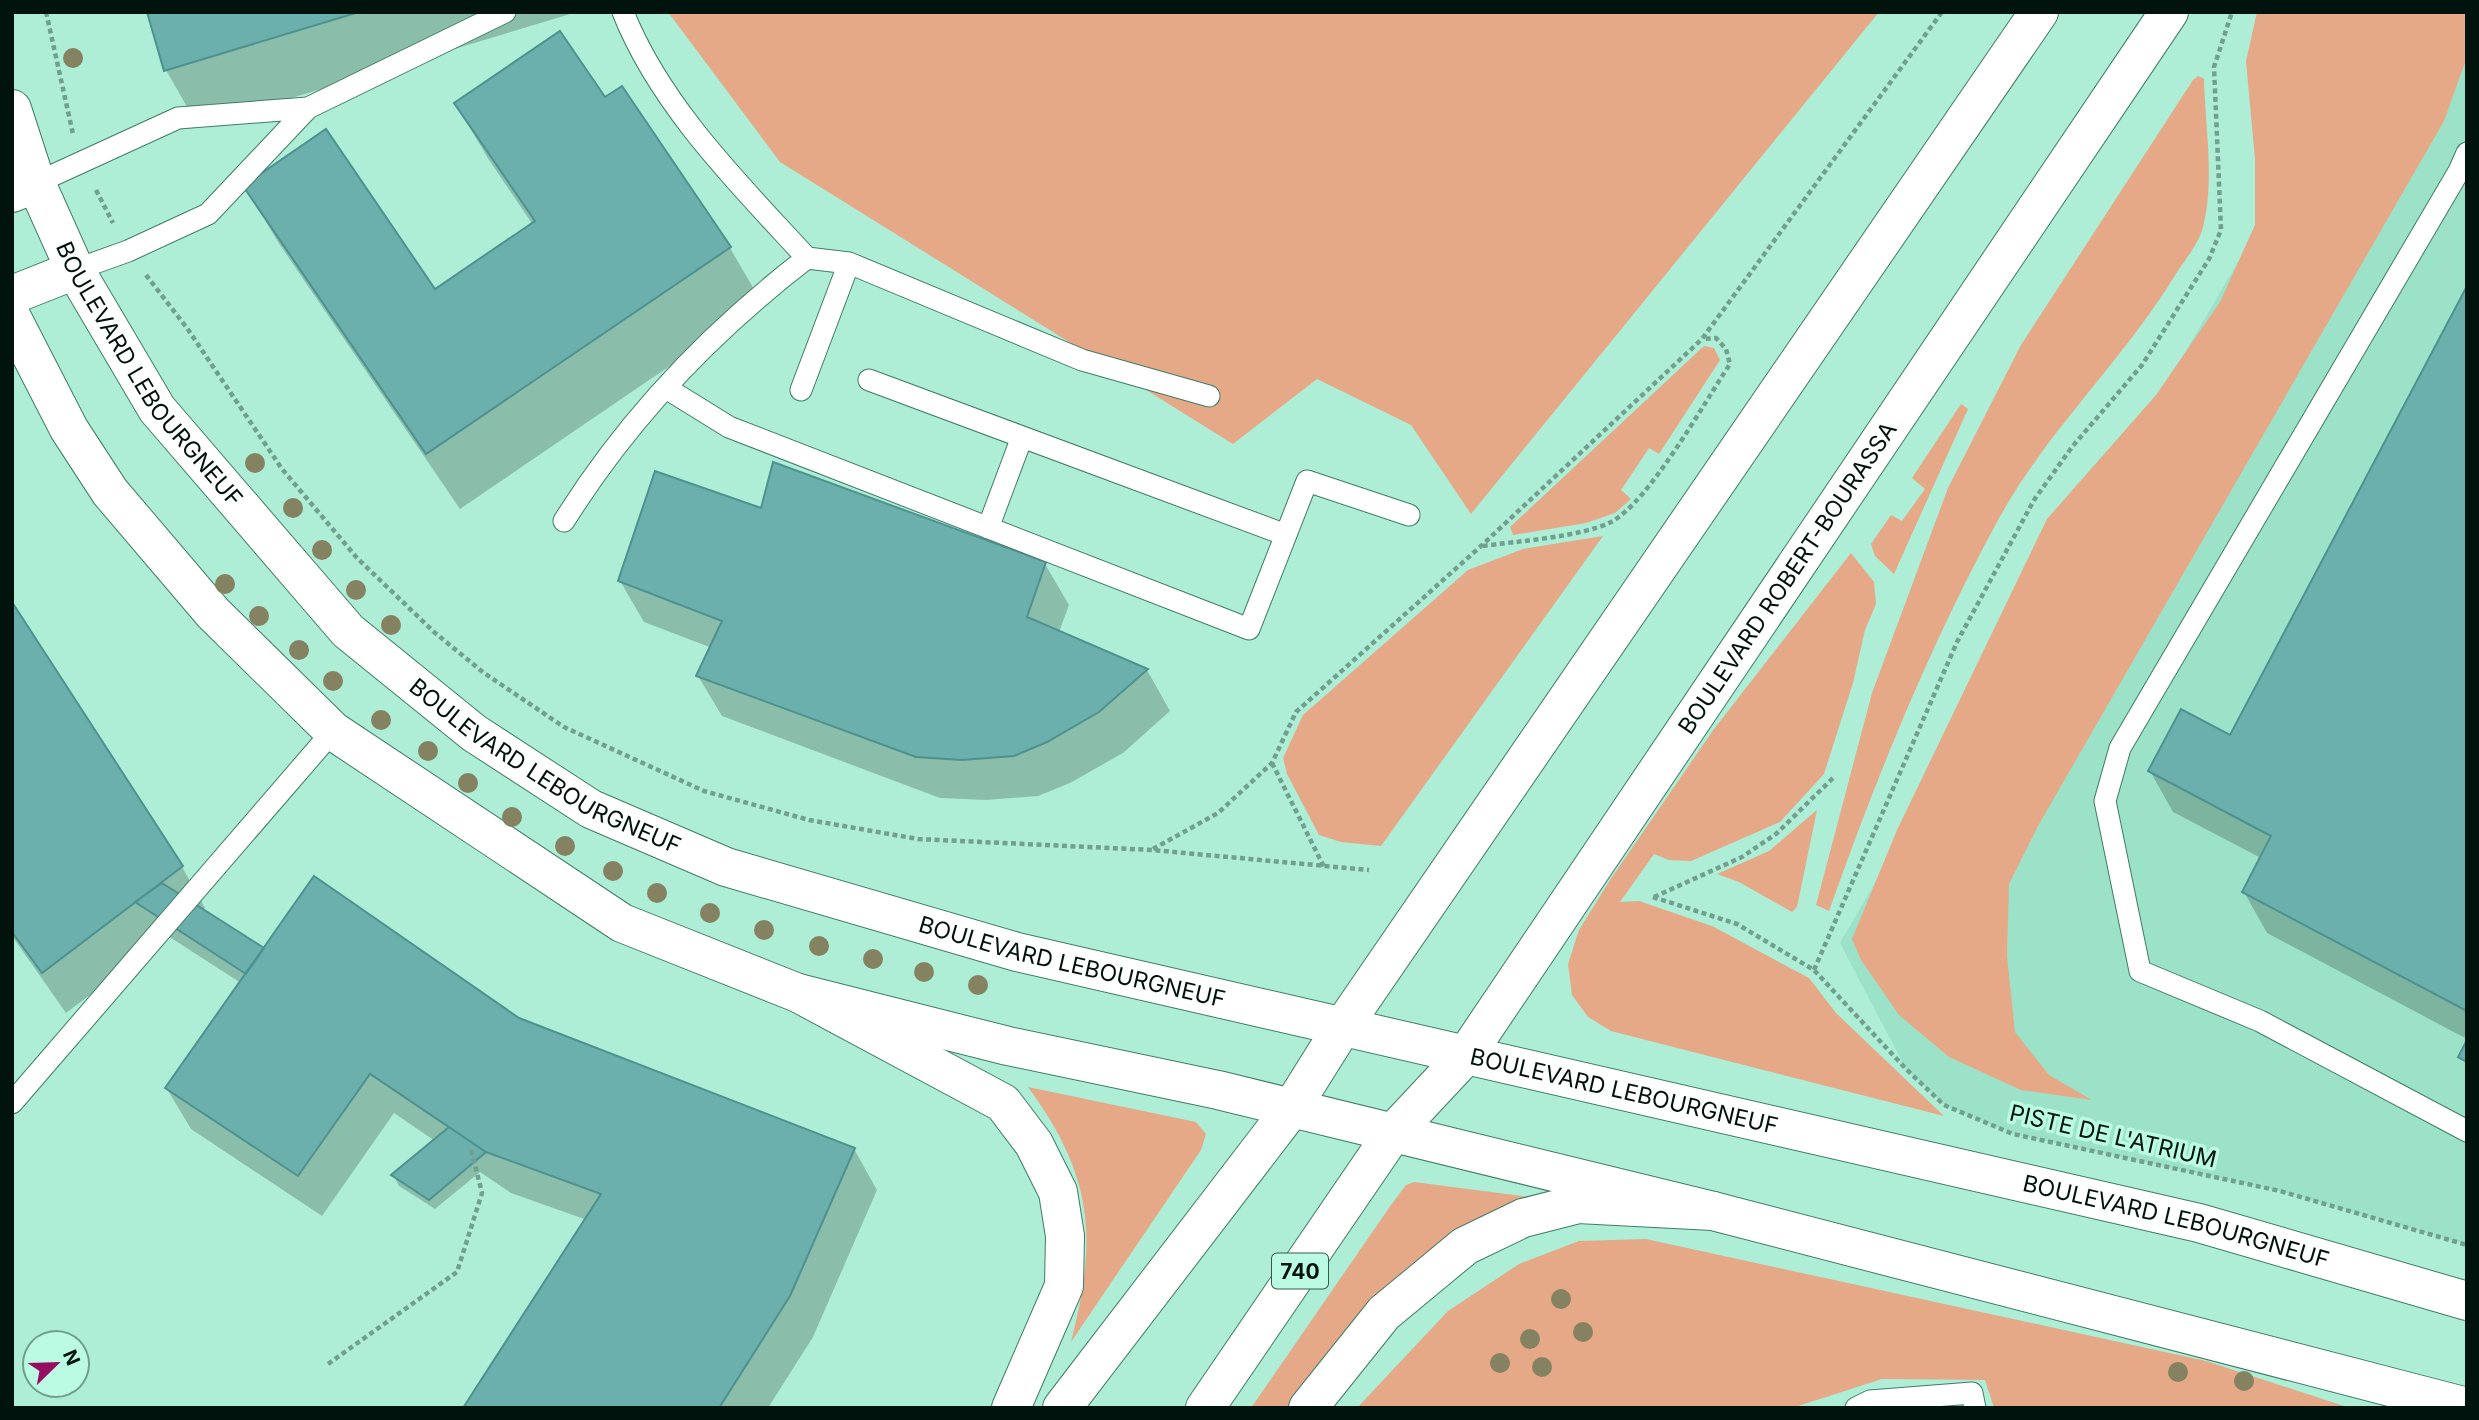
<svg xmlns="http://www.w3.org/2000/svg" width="2479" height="1420" viewBox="0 0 2479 1420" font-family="Inter,sans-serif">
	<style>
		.built { fill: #9be2c8 }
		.green { fill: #e6a988 }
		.shadow { fill: #0003 }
		.building { fill: #6bb0ac; stroke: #4d928e; stroke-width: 2 }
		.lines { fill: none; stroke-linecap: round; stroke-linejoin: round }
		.service-casing { stroke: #407c68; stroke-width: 23 }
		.minor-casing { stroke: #407c68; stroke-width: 40 }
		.secondary-casing { stroke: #407c68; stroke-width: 40 }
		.trunk-casing { stroke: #407c68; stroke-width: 40 }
		.motorway-casing { stroke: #407c68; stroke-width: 40 }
		.path { stroke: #71a08f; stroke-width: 4.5; stroke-dasharray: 5 3.5; stroke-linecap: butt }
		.service { stroke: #fff; stroke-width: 21 }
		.minor { stroke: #fff; stroke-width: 38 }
		.secondary { stroke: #fff; stroke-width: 38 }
		.trunk { stroke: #fff; stroke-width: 38 }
		.motorway { stroke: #fff; stroke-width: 38 }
		.tree { fill: #848261 }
		.labels { text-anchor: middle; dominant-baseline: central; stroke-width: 7; stroke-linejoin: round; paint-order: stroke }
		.shield { fill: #bbfae3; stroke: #38584c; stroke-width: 2 }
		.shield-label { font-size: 21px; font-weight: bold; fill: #00130c }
		.street-label { font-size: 23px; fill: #00130c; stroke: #bbfae3 }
	</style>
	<rect width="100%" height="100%" fill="#aeedd6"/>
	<!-- built -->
	<path class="built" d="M2384 12H2467V1245L2280 1191 2013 1134 1944 1105 1906 1069 1840 943Z"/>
	<!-- green -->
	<path class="green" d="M668 12H1879L1471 514 1411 425 1317 379 1233 444 780 162Z
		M2257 12H2467V57L2444 121 2038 826 2009 884 2007 956 2015 1032 2049 1075 2092 1100 2021 1090 1949 1057 1899 1015 1861 960 1852 939 1897 830 2047 519 2156 395 2220 302 2255 225V159L2246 61Z
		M2198 76 2204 79C2205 126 2215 180 2203 227 2199 244 2183 262 2174 277 2121 363 2045 433 1997 522 1930 645 1876 778 1829 911L1816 905 1872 693 1948 488 2021 345 2193 80Z
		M1704 346 1714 348 1720 360 1659 454 1649 448 1621 490 1631 499 1615 513 1586 523 1513 535 1510 527Z
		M1961 404 1968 409 1894 574 1875 556 1871 544 1891 515 1902 521 1925 489 1912 478Z
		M1603 536 1381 846 1341 842 1319 835 1287 774 1283 758 1303 715 1468 570 1523 549Z
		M1851 553 1874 582 1876 604 1865 630 1853 683 1824 774 1780 822 1691 861 1669 860 1654 854 1620 902 1639 901 1712 926 1809 978 1836 1013 1944 1116 1611 1031 1588 1017 1572 995 1568 964 1579 930 1610 880 1714 729Z
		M1817 810 1797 907 1792 912 1739 882 1717 874 1769 851Z
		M1028 1087 1196 1122 1206 1134 1201 1150 1071 1342C1098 1237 1093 1176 1028 1087Z
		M1414 1182 1568 1202 1517 1216 1291 1408H1251L1391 1205 1406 1185Z
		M1646 1239 2206 1361 2350 1408H1994L1985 1380 1882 1379 1792 1408H1357L1448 1311 1519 1264 1579 1241Z"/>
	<!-- shadow -->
	<path class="shadow" d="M149 12H577L198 126 166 70Z
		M605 99 730 248 762 303 460 509 278 242 245 186 435 292 533 225 489 160 456 104Z
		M2467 289V1039L2267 933 2244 892 2261 858 2173 812 2150 771 2231 737Z
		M762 510 1045 564 1069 605 1059 632 1147 670 1170 711 1123 753 1070 783 1038 796 986 800 940 798 722 716 698 676 712 648 644 622 620 581Z
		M12 605 182 867 205 908 202 910 264 950 518 1020 854 1149 877 1190 813 1337 768 1408H465L587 1220 511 1193 480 1172 435 1209 399 1186 394 1176 435 1141 394 1113 322 1216 191 1129 167 1089 241 983 168 936 66 1013 12 936Z"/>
	<!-- building -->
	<path class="building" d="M147 12H359L164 71Z
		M560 31 605 97 622 86 731 247 426 454 243 186 326 129 435 289 535 221 454 103Z
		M2467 286V1011L2242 892 2271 836 2148 771 2181 709 2230 735Z
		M773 462 1046 562 1027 617 1148 669 1099 712 1047 742 1014 756 962 760 916 757 696 676 722 621 618 581 655 471 761 508Z
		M12 602 183 866 42 973 12 932Z
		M314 876 519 1018 855 1148 790 1296 719 1408H463L601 1194 486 1152 370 1074 298 1176 165 1088Z
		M162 883 264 948 246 974 135 902Z
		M2467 1040V1062L2458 1057Z
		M449 1127 486 1152 429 1200 391 1175Z"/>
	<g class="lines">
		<defs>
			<path id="service" d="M623 12C660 106 740 185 807 258L849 263 1082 360 1209 396
				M2467 153 2459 171 2120 748 2105 801 2140 971 2260 1021 2467 1131
				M36 183 178 118 308 108
				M75 270 128 251 208 214 308 108 505 12
				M869 380 1286 535
				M666 388 729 427 1249 629 1307 481 1409 515
				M801 390 849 263
				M564 521C627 420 712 331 807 258
				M988 528 1022 437
				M12 1103 333 731
				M1856 1408 1870 1401 1972 1393 1975 1408"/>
			<path id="minor" d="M12 193 36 183
				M12 295 75 270"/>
			<g id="secondary">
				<path id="s1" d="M12 109 36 183 75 270 157 409 348 631 474 733 591 809 726 867 1017 952 2199 1223 2467 1301"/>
				<path d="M12 318 69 429 110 492 213 613 333 731 622 923 798 993 1008 1046 1218 1090 1713 1211 2467 1407"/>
			</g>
			<g id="trunk">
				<path d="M1291 1109 1343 1026 2039 12"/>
				<path id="s2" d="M1393 1133 1466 1055 2169 12"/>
			</g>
			<path id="motorway" d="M798 993 1003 1103 1034 1144 1058 1192 1065 1236 1064 1286 1011 1408
				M1062 1408 1291 1109
				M1205 1408 1393 1133
				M1308 1408 1384 1313 1465 1246 1523 1218 1578 1204 1713 1211"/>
		</defs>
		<!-- service casing -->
		<use href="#service" class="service-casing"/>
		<!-- minor casing -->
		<use href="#minor" class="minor-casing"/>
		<!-- secondary casing -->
		<use href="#secondary" class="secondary-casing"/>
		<!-- trunk casing -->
		<use href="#trunk" class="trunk-casing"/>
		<!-- motorway casing -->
		<use href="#motorway" class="motorway-casing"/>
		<!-- path -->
		<path class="path" d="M46 12 73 134
			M96 190 113 223
			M146 275 187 328 282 469 357 558 434 632 484 673 564 727 704 791 809 820 918 839 1152 850 1369 870
			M1483 546C1518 541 1581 537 1611 522 1649 502 1704 403 1730 364L1726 349 1716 338 1703 339
			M1272 763 1324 867
			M1153 849 1218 813 1272 763 1296 712 1481 546 1702 339 1942 12
			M1653 897 1737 924 1814 970 1906 1069 1944 1105 2013 1134 2280 1191 2467 1245
			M1654 897 1742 857 1776 834 1835 776
			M1814 970 1957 642 2034 500 2072 447 2142 365 2209 259 2221 230 2214 67 2232 12
			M328 1364 457 1272 482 1193 471 1149"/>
		<!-- service -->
		<use href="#service" class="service"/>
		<!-- minor -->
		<use href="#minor" class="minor"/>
		<!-- secondary -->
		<use href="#secondary" class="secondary"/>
		<!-- trunk -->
		<use href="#trunk" class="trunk"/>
		<!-- motorway -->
		<use href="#motorway" class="motorway"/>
	</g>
	<!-- trees -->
	<g class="tree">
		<circle cx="73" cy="58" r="10"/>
		<circle cx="255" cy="463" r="10"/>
		<circle cx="293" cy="508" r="10"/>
		<circle cx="322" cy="550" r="10"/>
		<circle cx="225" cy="584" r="10"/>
		<circle cx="356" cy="590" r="10"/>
		<circle cx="259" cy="616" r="10"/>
		<circle cx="391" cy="625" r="10"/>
		<circle cx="299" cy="650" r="10"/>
		<circle cx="333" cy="681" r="10"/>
		<circle cx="381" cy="720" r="10"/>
		<circle cx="428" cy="751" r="10"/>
		<circle cx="468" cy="783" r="10"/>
		<circle cx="512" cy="817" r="10"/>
		<circle cx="565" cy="846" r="10"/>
		<circle cx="613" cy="871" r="10"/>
		<circle cx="657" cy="893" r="10"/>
		<circle cx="710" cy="913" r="10"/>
		<circle cx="764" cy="930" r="10"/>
		<circle cx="819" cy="946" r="10"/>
		<circle cx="873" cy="959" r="10"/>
		<circle cx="924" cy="972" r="10"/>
		<circle cx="978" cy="985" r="10"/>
		<circle cx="1561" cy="1299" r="10"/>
		<circle cx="1583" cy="1332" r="10"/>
		<circle cx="1530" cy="1339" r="10"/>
		<circle cx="1500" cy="1363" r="10"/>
		<circle cx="1542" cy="1367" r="10"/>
		<circle cx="2178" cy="1372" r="10"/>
		<circle cx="2244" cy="1381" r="10"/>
	</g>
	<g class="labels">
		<!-- shield labels -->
		<rect class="shield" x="1272" y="1253.5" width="56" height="35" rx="5"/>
		<g class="shield-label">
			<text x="1300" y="1271">740</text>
		</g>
		<!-- street labels -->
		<g class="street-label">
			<text stroke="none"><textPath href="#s1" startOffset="301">BOULEVARD LEBOURGNEUF</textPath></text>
			<text stroke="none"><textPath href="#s2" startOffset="682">BOULEVARD ROBERT-BOURASSA</textPath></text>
			<text stroke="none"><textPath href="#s1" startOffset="868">BOULEVARD LEBOURGNEUF</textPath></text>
			<text stroke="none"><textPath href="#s1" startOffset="1435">BOULEVARD LEBOURGNEUF</textPath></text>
			<text stroke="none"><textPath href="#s1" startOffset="2002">BOULEVARD LEBOURGNEUF</textPath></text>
			<text transform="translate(2113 1136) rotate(13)">PISTE DE L'ATRIUM</text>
			<text stroke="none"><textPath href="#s1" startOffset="2569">BOULEVARD LEBOURGNEUF</textPath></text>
		</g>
	</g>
	<!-- border -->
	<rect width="2479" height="1420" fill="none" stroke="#00130c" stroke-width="28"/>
	<!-- north arrow -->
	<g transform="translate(56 1364) rotate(67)"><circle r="33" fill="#bbfae3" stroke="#709e8d" stroke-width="2"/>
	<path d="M0-5L12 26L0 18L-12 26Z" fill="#970d63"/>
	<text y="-10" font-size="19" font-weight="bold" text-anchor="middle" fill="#00130c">N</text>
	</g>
</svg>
